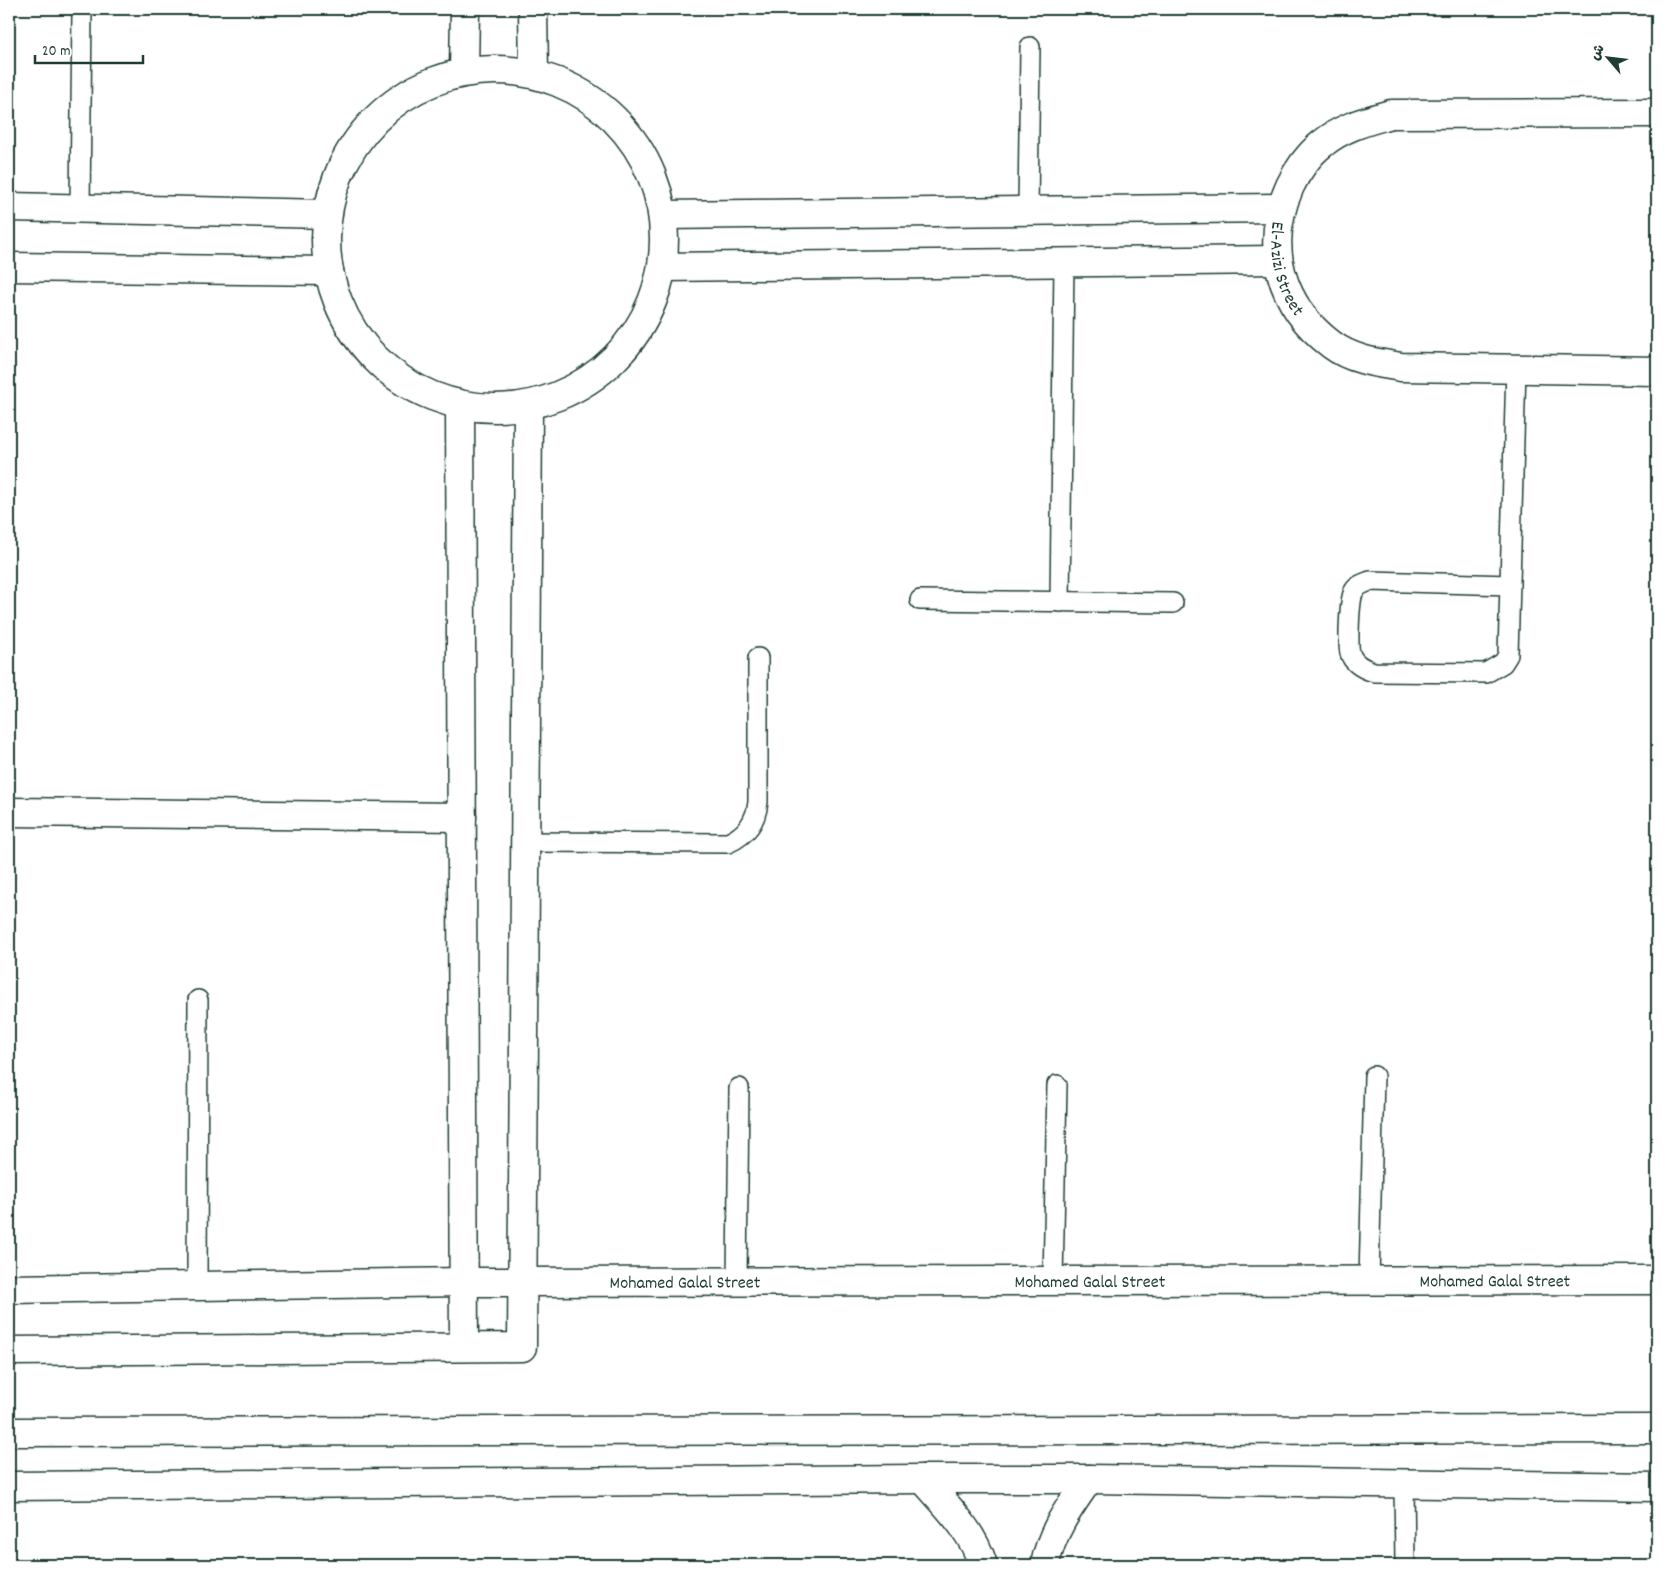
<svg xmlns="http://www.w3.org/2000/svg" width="1666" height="1574" viewBox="0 0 1666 1574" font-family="Dekko,'Playpen Sans Arabic',sans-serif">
  <rect width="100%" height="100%" fill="#fff"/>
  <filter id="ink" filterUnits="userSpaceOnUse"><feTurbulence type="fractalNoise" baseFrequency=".02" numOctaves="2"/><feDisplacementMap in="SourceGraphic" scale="10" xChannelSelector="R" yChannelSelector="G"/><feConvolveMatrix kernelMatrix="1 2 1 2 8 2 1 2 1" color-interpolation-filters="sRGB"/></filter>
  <g filter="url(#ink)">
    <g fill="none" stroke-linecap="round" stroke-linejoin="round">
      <g stroke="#1f3d34" stroke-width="22">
        <g id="lane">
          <path d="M80,209L82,9"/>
          <path d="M1028,211L1030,47"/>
          <path d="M1510,585L1370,581C1365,583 1357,585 1354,591C1349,598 1348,645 1350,653C1353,664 1364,669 1374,672L1486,673L1503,663L1508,655L1516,368"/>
          <path d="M920,600L1173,603"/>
          <path d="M1060,602L1064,262"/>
          <path d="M525,842L728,843C746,835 756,822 758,802V658"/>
          <path d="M1053,1280L1057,1085"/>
          <path d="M1369,1280L1374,1076"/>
          <path d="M737,1282L739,1088"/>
          <path d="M197,1286L198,1000"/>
          <path d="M1404,1484L1405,1565"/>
        </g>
      </g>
      <g stroke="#1f3d34" stroke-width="31">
        <g id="street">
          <path d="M533,9L534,73"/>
          <circle cx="495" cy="239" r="169"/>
          <path d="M464,72L465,9"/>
          <path id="s1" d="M1657,113L1391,114C1366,121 1342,127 1322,144C1309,154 1297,171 1290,186C1263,246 1280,306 1332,345C1352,360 1378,363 1401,367L1657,371"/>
          <path d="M9,207L327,214"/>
          <path d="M664,215L1281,208"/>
          <path d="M9,267L329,271"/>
          <path d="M663,267L1278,260"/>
          <path d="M460,406L464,1347"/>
          <path d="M9,812L462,817"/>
          <path id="s2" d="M9,1289L465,1282L1657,1280"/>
          <path d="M9,1351L522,1347L528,406"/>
          <path d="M9,1432L1657,1429"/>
          <path d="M923,1479C946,1505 973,1531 983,1565"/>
          <path d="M9,1486L923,1479H1089L1657,1487"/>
          <path d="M1045,1565C1051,1532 1070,1506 1089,1479"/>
        </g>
      </g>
      <use href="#lane" stroke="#fff" stroke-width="19"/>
      <use href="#street" stroke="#fff" stroke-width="28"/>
    </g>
  </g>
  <g text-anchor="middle" stroke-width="4" stroke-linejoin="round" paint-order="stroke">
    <g font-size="18" fill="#1f3d34" stroke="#fff">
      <text dy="6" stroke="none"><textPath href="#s1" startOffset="481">El-Azizi Street</textPath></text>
      <text dy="6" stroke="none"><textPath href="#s2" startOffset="1081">Mohamed Galal Street</textPath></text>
      <text dy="6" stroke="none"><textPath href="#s2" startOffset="1486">Mohamed Galal Street</textPath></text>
      <text dy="6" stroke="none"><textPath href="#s2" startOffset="676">Mohamed Galal Street</textPath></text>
    </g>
  </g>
  <rect width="1666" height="1574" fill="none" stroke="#fff" stroke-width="30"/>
  <rect x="15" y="15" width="1636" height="1544" fill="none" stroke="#1f3d34" stroke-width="2" filter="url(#ink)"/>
  <g transform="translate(1608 58) rotate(298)" stroke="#ffffff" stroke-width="4" paint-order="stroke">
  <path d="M0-4L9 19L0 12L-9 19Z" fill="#1f3d34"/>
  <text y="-8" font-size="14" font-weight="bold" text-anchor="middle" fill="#1f3d34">ش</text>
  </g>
  <path d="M35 55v8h108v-8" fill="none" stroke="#1f3d34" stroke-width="2.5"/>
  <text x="42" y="55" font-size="15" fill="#1f3d34" stroke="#ffffff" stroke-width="4" paint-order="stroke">20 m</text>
</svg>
